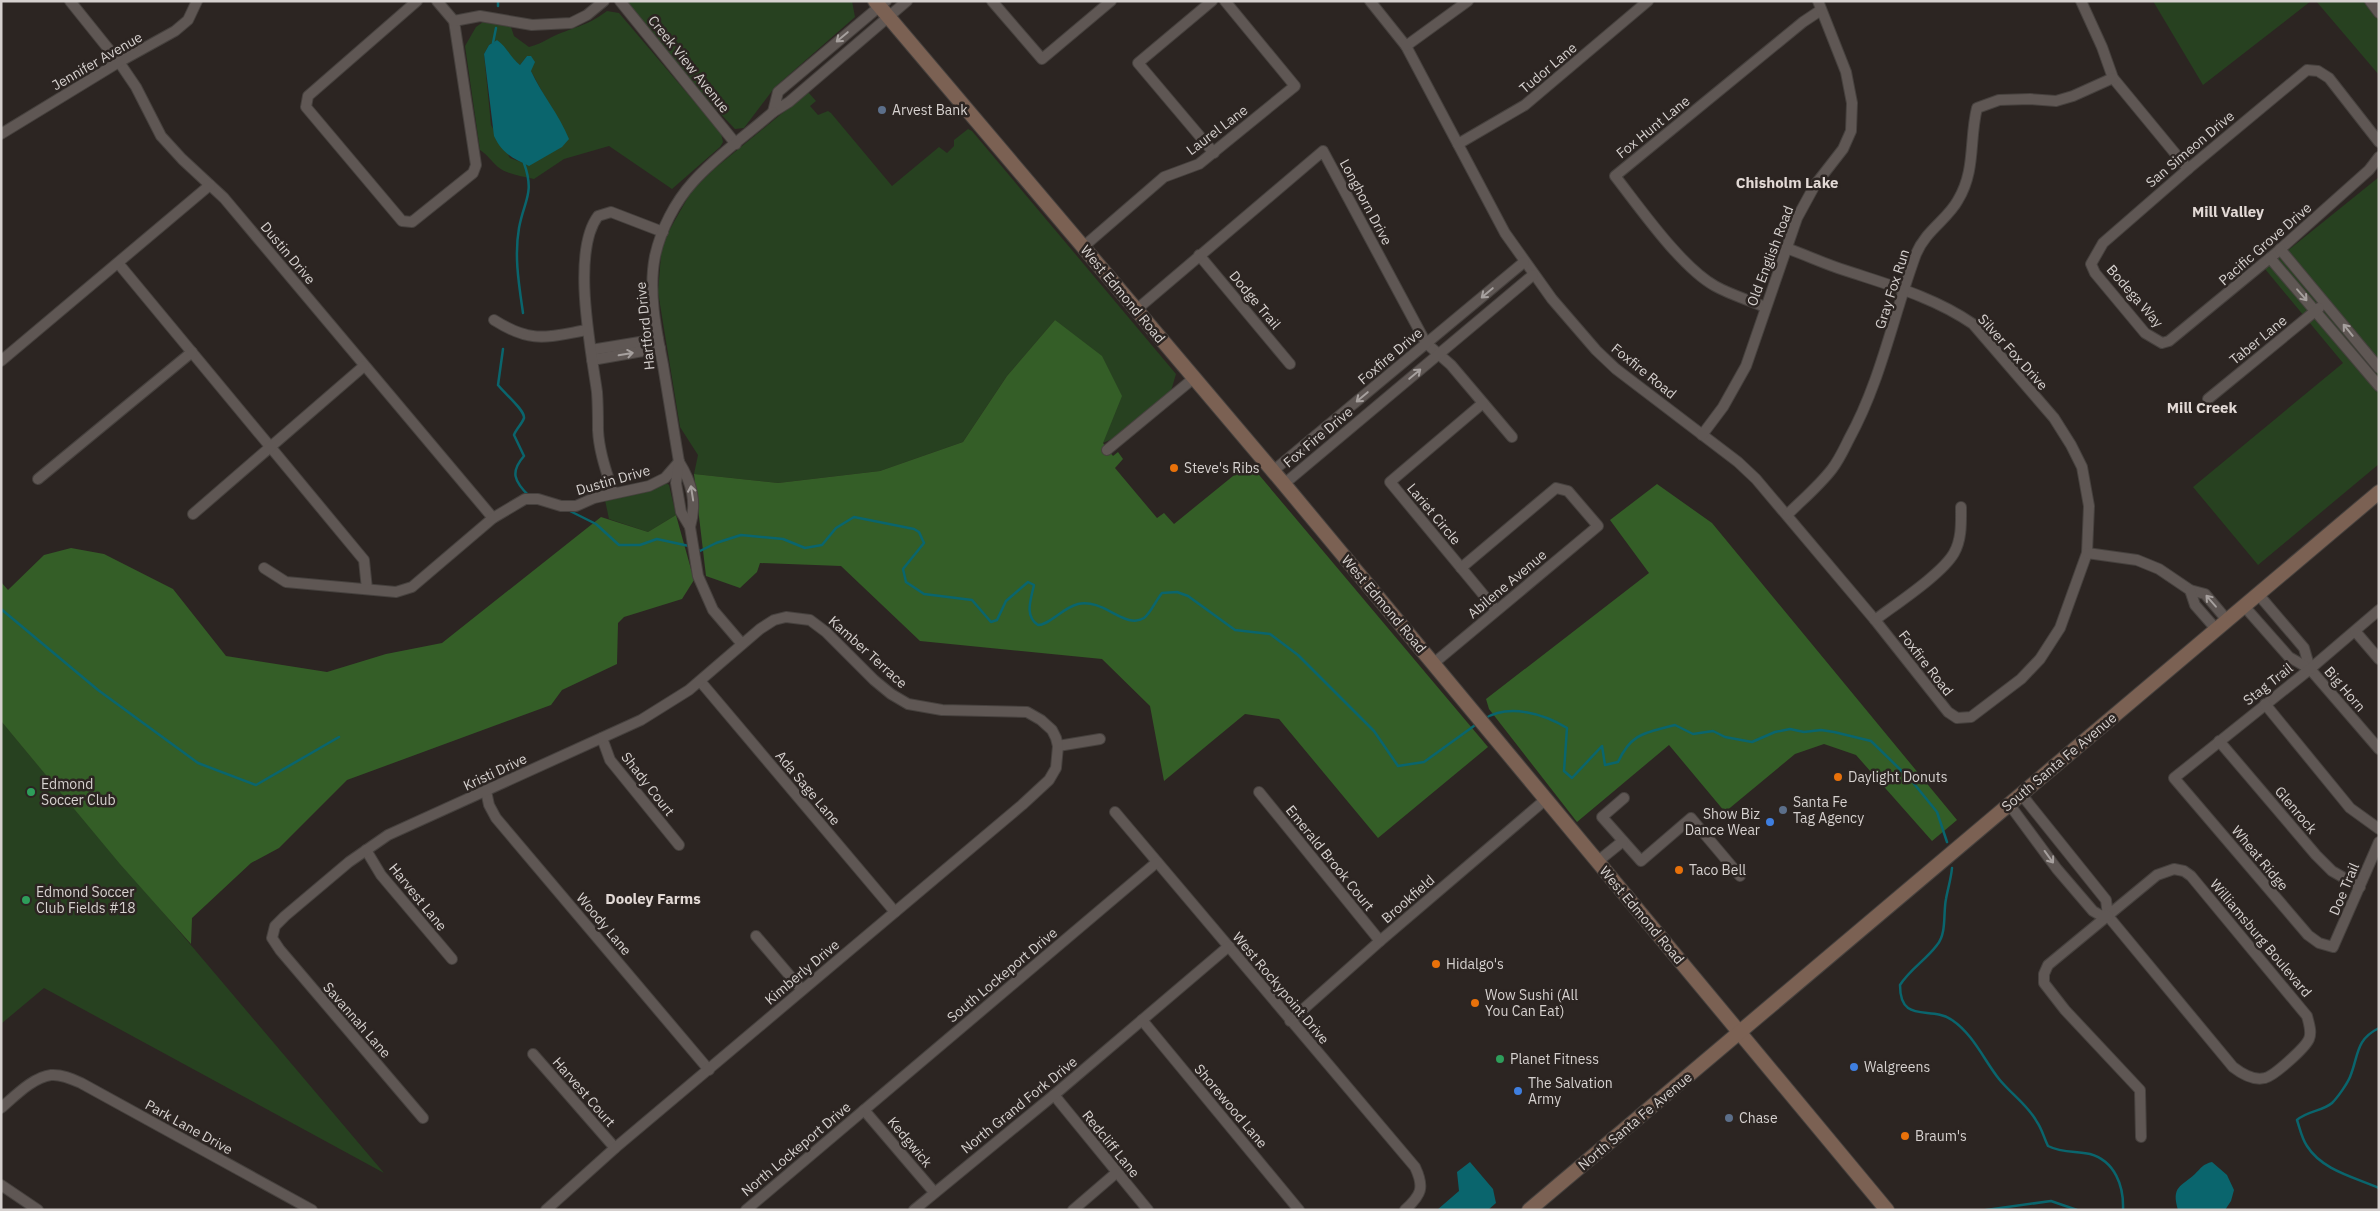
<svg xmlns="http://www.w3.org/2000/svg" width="2380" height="1211" viewBox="0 0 2380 1211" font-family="'IBM Plex Sans',sans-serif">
  <rect width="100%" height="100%" fill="#2c2522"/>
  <g fill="#274120" fill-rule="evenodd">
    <path d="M626,1H852L855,17L775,87L744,128L735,129L711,104Z"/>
    <path d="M2153,1H2311L2203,85Z"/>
    <path d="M2316,1H2379V75Z"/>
    <path d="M607,11L619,13L721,133L723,142L720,147L672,189L609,146L564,159L534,179C522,176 508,175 498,167C491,161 488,155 480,150L465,46L476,27L483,22L501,23L511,27L514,36L529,47C537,45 543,42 550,38C572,27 586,27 607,11ZM497,40L511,58L520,65L527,56L531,71L546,99L545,156L529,165L510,158L491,125L484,54L489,45Z"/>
    <path d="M808,92L816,101L810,106L818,115L828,111L831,113L892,186L939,147L947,153L954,146V140L968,129L972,131L1176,374L1171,391L1112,439L1103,443L1055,320L1007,376L963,442L880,471L778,483L694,474L698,455L680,427L658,292L662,243L691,192L714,169Z"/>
    <path d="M2379,177V464L2258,565L2193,487L2343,363L2265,269Z"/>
    <path d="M666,483L669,485L676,515L648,532L609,519L605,500L655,489Z"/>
    <path d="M1,721L384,1173L44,988L1,1024Z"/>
  </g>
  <g fill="#345e27">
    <path d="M1055,320L1102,356L1122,396L1103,443L1113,456L1118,452L1123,459L1115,468L1157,518L1164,513L1174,524L1249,463L1488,747L1378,838L1279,719L1245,714L1164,781L1150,706L1102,659L920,641L841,566L760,563L757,572L740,588L706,576L694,474L778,483L880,471L963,442L1007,376Z"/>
    <path d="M1657,484L1712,523L1957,820L1932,841L1856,755L1824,744L1795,754L1725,812L1669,745L1577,822L1489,709L1486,699L1649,573L1610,520Z"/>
    <path d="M676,515L694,580L682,599L624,617L618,623L617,664L562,690L551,705L347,780L279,848L251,863L192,918L191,944L120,864L1,721V582L8,590L44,555L71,548L104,554L173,589L226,656L327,672L386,654L442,643L601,517L648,532Z"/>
  </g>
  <g fill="#0a656d">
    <path d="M497,40C506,46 511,58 520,65L527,56H531L535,62L531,71C542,95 559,114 569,139L562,147L529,166C512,158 502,153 494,136L484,54L489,45Z"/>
    <path d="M1470,1162L1493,1189L1496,1203L1488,1210H1437L1459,1191L1457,1172Z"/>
    <path d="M2212,1162L2227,1175L2234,1190L2231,1201L2225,1210H2178C2171,1186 2181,1187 2195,1174C2201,1168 2203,1164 2212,1162Z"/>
  </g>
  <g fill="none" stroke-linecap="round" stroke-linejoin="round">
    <g stroke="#0a656d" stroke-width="2.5">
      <path d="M498,6V1"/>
      <path d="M493,43L496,28"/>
      <path d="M523,313C519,285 514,256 519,228C524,200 535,194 524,163"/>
      <path d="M503,349L498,385C504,393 525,410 524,418C522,424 516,429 514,435L524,456C510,472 514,481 529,496"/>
      <path d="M568,510L596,524L619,545H640L657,539L689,546"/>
      <path d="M697,549L700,551L716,543L741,535L783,539L805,548L822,545L836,528L854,517L914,529L919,532L924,543L903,569L906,582L924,594L972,600L991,622L997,620L1006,601L1028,582L1034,585C1031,599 1024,616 1038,625C1050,625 1062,608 1078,604C1104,598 1125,630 1144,618C1151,613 1156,600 1162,593L1177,592L1188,596L1235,630L1270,634L1298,655L1374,731L1398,766L1424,762L1478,723"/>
      <path d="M1,609L98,690L198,763L256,785L339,737"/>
      <path d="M1484,719C1509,703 1544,714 1567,728L1564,771L1572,778L1602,746L1605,765L1618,762C1632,732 1646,733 1675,725L1693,734L1713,731L1725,737L1752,742L1775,732L1790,729L1804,732L1821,730L1834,732L1871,741L1911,780L1937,812L1947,842"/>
      <path d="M1952,868C1951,879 1948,888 1946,899C1943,913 1947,933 1937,945C1926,960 1910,969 1900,985C1900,1025 1931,1005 1952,1020C1973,1034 1984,1060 1999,1079C2011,1094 2028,1105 2037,1122C2042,1129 2044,1138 2048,1146C2062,1153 2075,1151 2090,1154C2115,1161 2124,1186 2123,1210"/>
      <path d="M2379,1028C2355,1040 2359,1055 2350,1077C2347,1084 2338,1097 2332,1103C2323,1111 2307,1111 2297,1120C2300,1129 2302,1139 2307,1146C2322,1170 2354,1177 2379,1188"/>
      <path d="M1986,1210L2051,1201L2077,1210"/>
    </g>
    <g stroke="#46413e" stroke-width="12">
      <g id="street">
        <path d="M70,1L119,62L136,87L161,136L182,159L224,198L493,518"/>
        <path d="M417,1L308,96L306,107L402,221L412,222L473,173L476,165L454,21L437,1"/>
        <path d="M620,1L736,144"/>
        <path d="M886,1L778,92L773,112L789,102L907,1"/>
        <path d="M992,1L1042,59L1111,1"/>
        <path d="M1212,1L1138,63L1214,153"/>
        <path d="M1370,1L1406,46L1505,233L1552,299L1596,350L1616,369L1738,462L1756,479L1875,620L1948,712L1957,718L1971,717L2021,679L2040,659L2060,628L2087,553L2089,506L2082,467L2071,445L2054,418L1973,324C1934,297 1889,285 1844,270C1825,264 1806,255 1786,248"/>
        <path d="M2081,1L2102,47L2113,78L2188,169"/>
        <path d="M2370,1L2379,13"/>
        <path d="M454,21L480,16L532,25L571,23L587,15L604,1"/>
        <path d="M1406,46L1468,1"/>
        <path d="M1,134L119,62L175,31L188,20L197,1"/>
        <path d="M2379,142L2329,78L2318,71L2307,70L2188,169L2103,243L2091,264L2095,273L2145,333L2162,343L2169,341L2276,253L2369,170L2379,157"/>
        <path d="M1458,144L1525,105L1648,1"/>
        <path d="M1083,247L1164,177L1199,164L1295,86L1225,1"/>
        <path d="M2280,249L2379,368"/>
        <path d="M1199,255L1290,364"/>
        <path d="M2270,258L2379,386"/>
        <path d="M118,263L364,560L367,589"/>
        <path d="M1765,307C1749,300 1731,295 1715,286C1681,267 1640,208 1615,176L1803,22L1821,10"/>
        <path d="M1136,310L1323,151L1426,343L1451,365L1512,437"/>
        <path d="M494,320C532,344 546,337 587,330"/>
        <path d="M591,350L658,339"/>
        <path d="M592,360L660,348"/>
        <path d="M1,361L210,185"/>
        <path d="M2208,399L2319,308"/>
        <path d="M1483,403L1390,482L1496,610"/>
        <path d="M1702,435L1723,407L1746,366L1797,218L1815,185L1843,149L1851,131L1852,103L1846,72L1818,1"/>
        <path d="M1107,450L1194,378"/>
        <path d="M679,462C692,483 697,502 690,527"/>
        <path d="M1273,471L1524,262"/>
        <path d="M38,479L192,352"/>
        <path d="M1284,484L1533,275"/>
        <path d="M613,493C607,473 599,452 598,430C598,417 598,405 597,392C591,349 571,252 598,216L611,212L663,232"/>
        <path d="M193,514L364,366"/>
        <path d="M1787,515C1802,500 1819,486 1832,469C1839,460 1844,449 1849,439C1881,381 1893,316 1916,254C1926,230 1948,219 1958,200C1976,170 1969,140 1977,108L1999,100L2030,99L2056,101L2073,96L2113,78"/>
        <path d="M2087,553L2137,560L2159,569L2190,590L2205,594L2227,620"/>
        <path d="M264,568L286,582L396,592L412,587L493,518L525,499H538L561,506H576L594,498L649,486L665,478L679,462"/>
        <path d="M2190,590L2195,605L2216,629"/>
        <path d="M2258,594L2304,648L2310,669"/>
        <path d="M2244,606L2289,657L2310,669L2379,749"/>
        <path d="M2379,610L2310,669L2174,778L2308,935L2319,943L2333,947L2379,842"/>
        <path d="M1875,620C1896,604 1942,574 1954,553C1962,539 1961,522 1961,507"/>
        <path d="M2355,631L2379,659"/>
        <path d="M742,644L713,610L698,576L690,527L681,512L676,483L679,462C674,430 668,397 663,365C656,330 648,291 655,256C661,229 675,202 693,182C716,156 747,135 773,112"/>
        <path d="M1434,663L1598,526L1568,491L1556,488L1461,568"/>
        <path d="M700,681L895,912"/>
        <path d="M2265,704L2350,808L2379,829"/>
        <path d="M602,738L610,760L679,845"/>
        <path d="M2219,741L2316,855L2332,871L2360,887"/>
        <path d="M1058,746L1100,739"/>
        <path d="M486,791L489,805L496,818L709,1070"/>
        <path d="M1259,792L1380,941"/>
        <path d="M2021,794L2106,900L2108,916L2233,1067C2242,1074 2253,1081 2265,1078C2274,1076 2305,1048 2309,1039C2312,1032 2309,1024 2307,1016L2191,876L2184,871L2174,869L2157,875L2048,965L2044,974V983L2065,1010L2140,1090L2141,1137"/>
        <path d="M1624,798L1602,817L1641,861L1691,818L1740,876"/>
        <path d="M2009,804L2057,869L2093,911L2100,915L2108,916"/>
        <path d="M1115,812L1415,1167C1425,1188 1421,1195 1405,1210"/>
        <path d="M366,850L381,875L452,959"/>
        <path d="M1597,862L1623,841"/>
        <path d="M756,936L802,990"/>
        <path d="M1142,1020L1299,1210"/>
        <path d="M1290,1021L1380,941L1545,800"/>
        <path d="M533,1054L615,1148"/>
        <path d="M1054,1095L1148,1210"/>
        <path d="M1,1108C14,1097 33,1077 51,1075C61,1074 72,1079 81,1083L312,1210"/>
        <path d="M864,1110L934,1192"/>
        <path d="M423,1118L280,950L272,938L275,926L285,916L349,862L388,835L641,720L689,690L760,629L774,620L786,617L810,620L826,632L874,680L891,694L908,704L942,710L1027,712L1041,720L1052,730L1056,738L1058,746L1056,768L1049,780L1022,805L615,1148L546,1210"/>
        <path d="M1,1185L38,1210"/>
        <path d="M746,1210L1157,862"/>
        <path d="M914,1210L1054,1095L1229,946"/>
        <path d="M1073,1210L1116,1173"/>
      </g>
    </g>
    <g stroke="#46413e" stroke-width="16">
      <g id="secondary">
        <path d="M875,1L1284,484L1887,1210"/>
        <path d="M1529,1210L2379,492"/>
      </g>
    </g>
    <use href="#street" stroke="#5f5754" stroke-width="10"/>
    <use href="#secondary" stroke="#7b6153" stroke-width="14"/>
  </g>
  <defs><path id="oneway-shaft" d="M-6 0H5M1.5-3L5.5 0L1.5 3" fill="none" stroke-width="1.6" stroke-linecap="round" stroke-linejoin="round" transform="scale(1.25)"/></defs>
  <g stroke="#a6a09e">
    <use href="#oneway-shaft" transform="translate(842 37) rotate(140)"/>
    <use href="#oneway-shaft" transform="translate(1487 293) rotate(140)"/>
    <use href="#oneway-shaft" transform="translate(2302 295) rotate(49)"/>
    <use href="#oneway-shaft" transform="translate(2348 330) rotate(-129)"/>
    <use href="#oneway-shaft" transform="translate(626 354) rotate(-10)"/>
    <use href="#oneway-shaft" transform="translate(1415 374) rotate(-40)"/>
    <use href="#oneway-shaft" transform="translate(1362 397) rotate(140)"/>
    <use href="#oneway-shaft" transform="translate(692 493) rotate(-99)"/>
    <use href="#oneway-shaft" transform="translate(2211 601) rotate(-131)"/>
    <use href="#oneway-shaft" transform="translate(2049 857) rotate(54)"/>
  </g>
  <g fill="#5c6f8a" stroke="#2c2522" stroke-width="2">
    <circle cx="882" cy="110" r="5"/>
    <circle cx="1783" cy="810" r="5"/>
    <circle cx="1729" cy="1118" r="5"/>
  </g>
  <g fill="#e8710a" stroke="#2c2522" stroke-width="2">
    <circle cx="1174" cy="468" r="5"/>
    <circle cx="1838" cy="777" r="5"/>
    <circle cx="1679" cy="870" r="5"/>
    <circle cx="1436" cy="964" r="5"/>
    <circle cx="1475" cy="1003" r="5"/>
    <circle cx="1905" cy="1136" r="5"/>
  </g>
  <g fill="#2e9e5b" stroke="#2c2522" stroke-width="2">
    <circle cx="31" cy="792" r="5"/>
    <circle cx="26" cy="900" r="5"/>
    <circle cx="1500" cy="1059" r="5"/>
  </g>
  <g fill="#3f7fe0" stroke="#2c2522" stroke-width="2">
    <circle cx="1770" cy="822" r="5"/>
    <circle cx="1854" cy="1067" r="5"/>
    <circle cx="1518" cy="1091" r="5"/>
  </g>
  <g text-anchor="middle" stroke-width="5" stroke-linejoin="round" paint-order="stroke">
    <g font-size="14" fill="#d6d1cf" stroke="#2c2522">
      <text transform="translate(97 61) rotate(-30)" y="5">Jennifer Avenue</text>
      <text transform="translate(689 64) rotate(51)" y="5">Creek View Avenue</text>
      <text transform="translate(1548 68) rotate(-40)" y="5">Tudor Lane</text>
      <text transform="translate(1653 127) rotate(-39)" y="5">Fox Hunt Lane</text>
      <text transform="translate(1217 130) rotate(-37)" y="5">Laurel Lane</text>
      <text transform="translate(2190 149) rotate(-40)" y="5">San Simeon Drive</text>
      <text transform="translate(1366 202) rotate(62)" y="5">Longhorn Drive</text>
      <text transform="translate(2265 244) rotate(-41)" y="5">Pacific Grove Drive</text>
      <text transform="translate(288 253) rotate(50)" y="5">Dustin Drive</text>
      <text transform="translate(1770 256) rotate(-69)" y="5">Old English Road</text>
      <text transform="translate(1892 289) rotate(-72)" y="5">Gray Fox Run</text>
      <text transform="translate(1123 294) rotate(50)" y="5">West Edmond Road</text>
      <text transform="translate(2135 296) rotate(49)" y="5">Bodega Way</text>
      <text transform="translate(1255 300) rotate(50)" y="5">Dodge Trail</text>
      <text transform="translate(645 326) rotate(-96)" y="5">Hartford Drive</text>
      <text transform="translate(2258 340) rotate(-39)" y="5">Taber Lane</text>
      <text transform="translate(2013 352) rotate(48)" y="5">Silver Fox Drive</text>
      <text transform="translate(1390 356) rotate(-40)" y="5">Foxfire Drive</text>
      <text transform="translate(1644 371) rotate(39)" y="5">Foxfire Road</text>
      <text transform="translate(1318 437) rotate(-40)" y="5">Fox Fire Drive</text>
      <text transform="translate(613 480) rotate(-16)" y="5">Dustin Drive</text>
      <text transform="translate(1434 514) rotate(50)" y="5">Lariet Circle</text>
      <text transform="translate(1507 584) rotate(-40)" y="5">Abilene Avenue</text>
      <text transform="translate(1384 604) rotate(50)" y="5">West Edmond Road</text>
      <text transform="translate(868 652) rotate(42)" y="5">Kamber Terrace</text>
      <text transform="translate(1926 663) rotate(52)" y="5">Foxfire Road</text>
      <text transform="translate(2268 684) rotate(-38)" y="5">Stag Trail</text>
      <text transform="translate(2345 689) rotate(49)" y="5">Big Horn</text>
      <text transform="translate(2059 762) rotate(-40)" y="5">South Santa Fe Avenue</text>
      <text transform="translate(495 772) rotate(-25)" y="5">Kristi Drive</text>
      <text transform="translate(648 784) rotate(52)" y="5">Shady Court</text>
      <text transform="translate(808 788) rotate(50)" y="5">Ada Sage Lane</text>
      <text transform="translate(2296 810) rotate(50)" y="5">Glenrock</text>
      <text transform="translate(1330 858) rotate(51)" y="5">Emerald Brook Court</text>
      <text transform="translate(2260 858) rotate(50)" y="5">Wheat Ridge</text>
      <text transform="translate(2344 889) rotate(-67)" y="5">Doe Trail</text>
      <text transform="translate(418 897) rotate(51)" y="5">Harvest Lane</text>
      <text transform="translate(1408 899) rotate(-41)" y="5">Brookfield</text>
      <text transform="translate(1642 915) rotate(50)" y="5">West Edmond Road</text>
      <text transform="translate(604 924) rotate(50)" y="5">Woody Lane</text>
      <text transform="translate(2261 938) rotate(50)" y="5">Williamsburg Boulevard</text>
      <text transform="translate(802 972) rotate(-40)" y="5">Kimberly Drive</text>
      <text transform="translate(1002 975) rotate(-40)" y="5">South Lockeport Drive</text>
      <text transform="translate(1281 988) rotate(50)" y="5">West Rockypoint Drive</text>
      <text transform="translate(357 1020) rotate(49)" y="5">Savannah Lane</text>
      <text transform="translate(584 1092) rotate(49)" y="5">Harvest Court</text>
      <text transform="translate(1019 1105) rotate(-39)" y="5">North Grand Fork Drive</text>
      <text transform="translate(1231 1106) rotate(50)" y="5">Shorewood Lane</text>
      <text transform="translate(1635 1121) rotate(-40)" y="5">North Santa Fe Avenue</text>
      <text transform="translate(189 1127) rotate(29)" y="5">Park Lane Drive</text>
      <text transform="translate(910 1142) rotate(50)" y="5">Kedgwick</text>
      <text transform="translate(1111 1144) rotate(51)" y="5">Redcliff Lane</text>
      <text transform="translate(796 1149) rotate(-40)" y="5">North Lockeport Drive</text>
    </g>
    <g font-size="14" fill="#d6d1cf" stroke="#2c2522" text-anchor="start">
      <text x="892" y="115">Arvest Bank</text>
      <text x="1184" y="473">Steve's Ribs</text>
      <text x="1848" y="782">Daylight Donuts</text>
      <text x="41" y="789">Edmond<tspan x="41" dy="16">Soccer Club</tspan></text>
      <text x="1793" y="807">Santa Fe<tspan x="1793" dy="16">Tag Agency</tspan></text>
      <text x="1760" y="819" text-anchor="end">Show Biz<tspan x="1760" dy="16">Dance Wear</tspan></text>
      <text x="1689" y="875">Taco Bell</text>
      <text x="36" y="897">Edmond Soccer<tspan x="36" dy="16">Club Fields #18</tspan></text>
      <text x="1446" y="969">Hidalgo's</text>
      <text x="1485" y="1000">Wow Sushi (All<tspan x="1485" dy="16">You Can Eat)</tspan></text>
      <text x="1510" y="1064">Planet Fitness</text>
      <text x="1864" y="1072">Walgreens</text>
      <text x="1528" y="1088">The Salvation<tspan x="1528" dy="16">Army</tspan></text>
      <text x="1739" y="1123">Chase</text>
      <text x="1915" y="1141">Braum's</text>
    </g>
    <g font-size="15" font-weight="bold" fill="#e2d9d5" stroke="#2c2522">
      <text x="1787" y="188">Chisholm Lake</text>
      <text x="2228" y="217">Mill Valley</text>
      <text x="2202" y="413">Mill Creek</text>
      <text x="653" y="904">Dooley Farms</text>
    </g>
  </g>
  <rect width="2380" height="1211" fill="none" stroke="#d6d1cf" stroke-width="5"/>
</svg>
